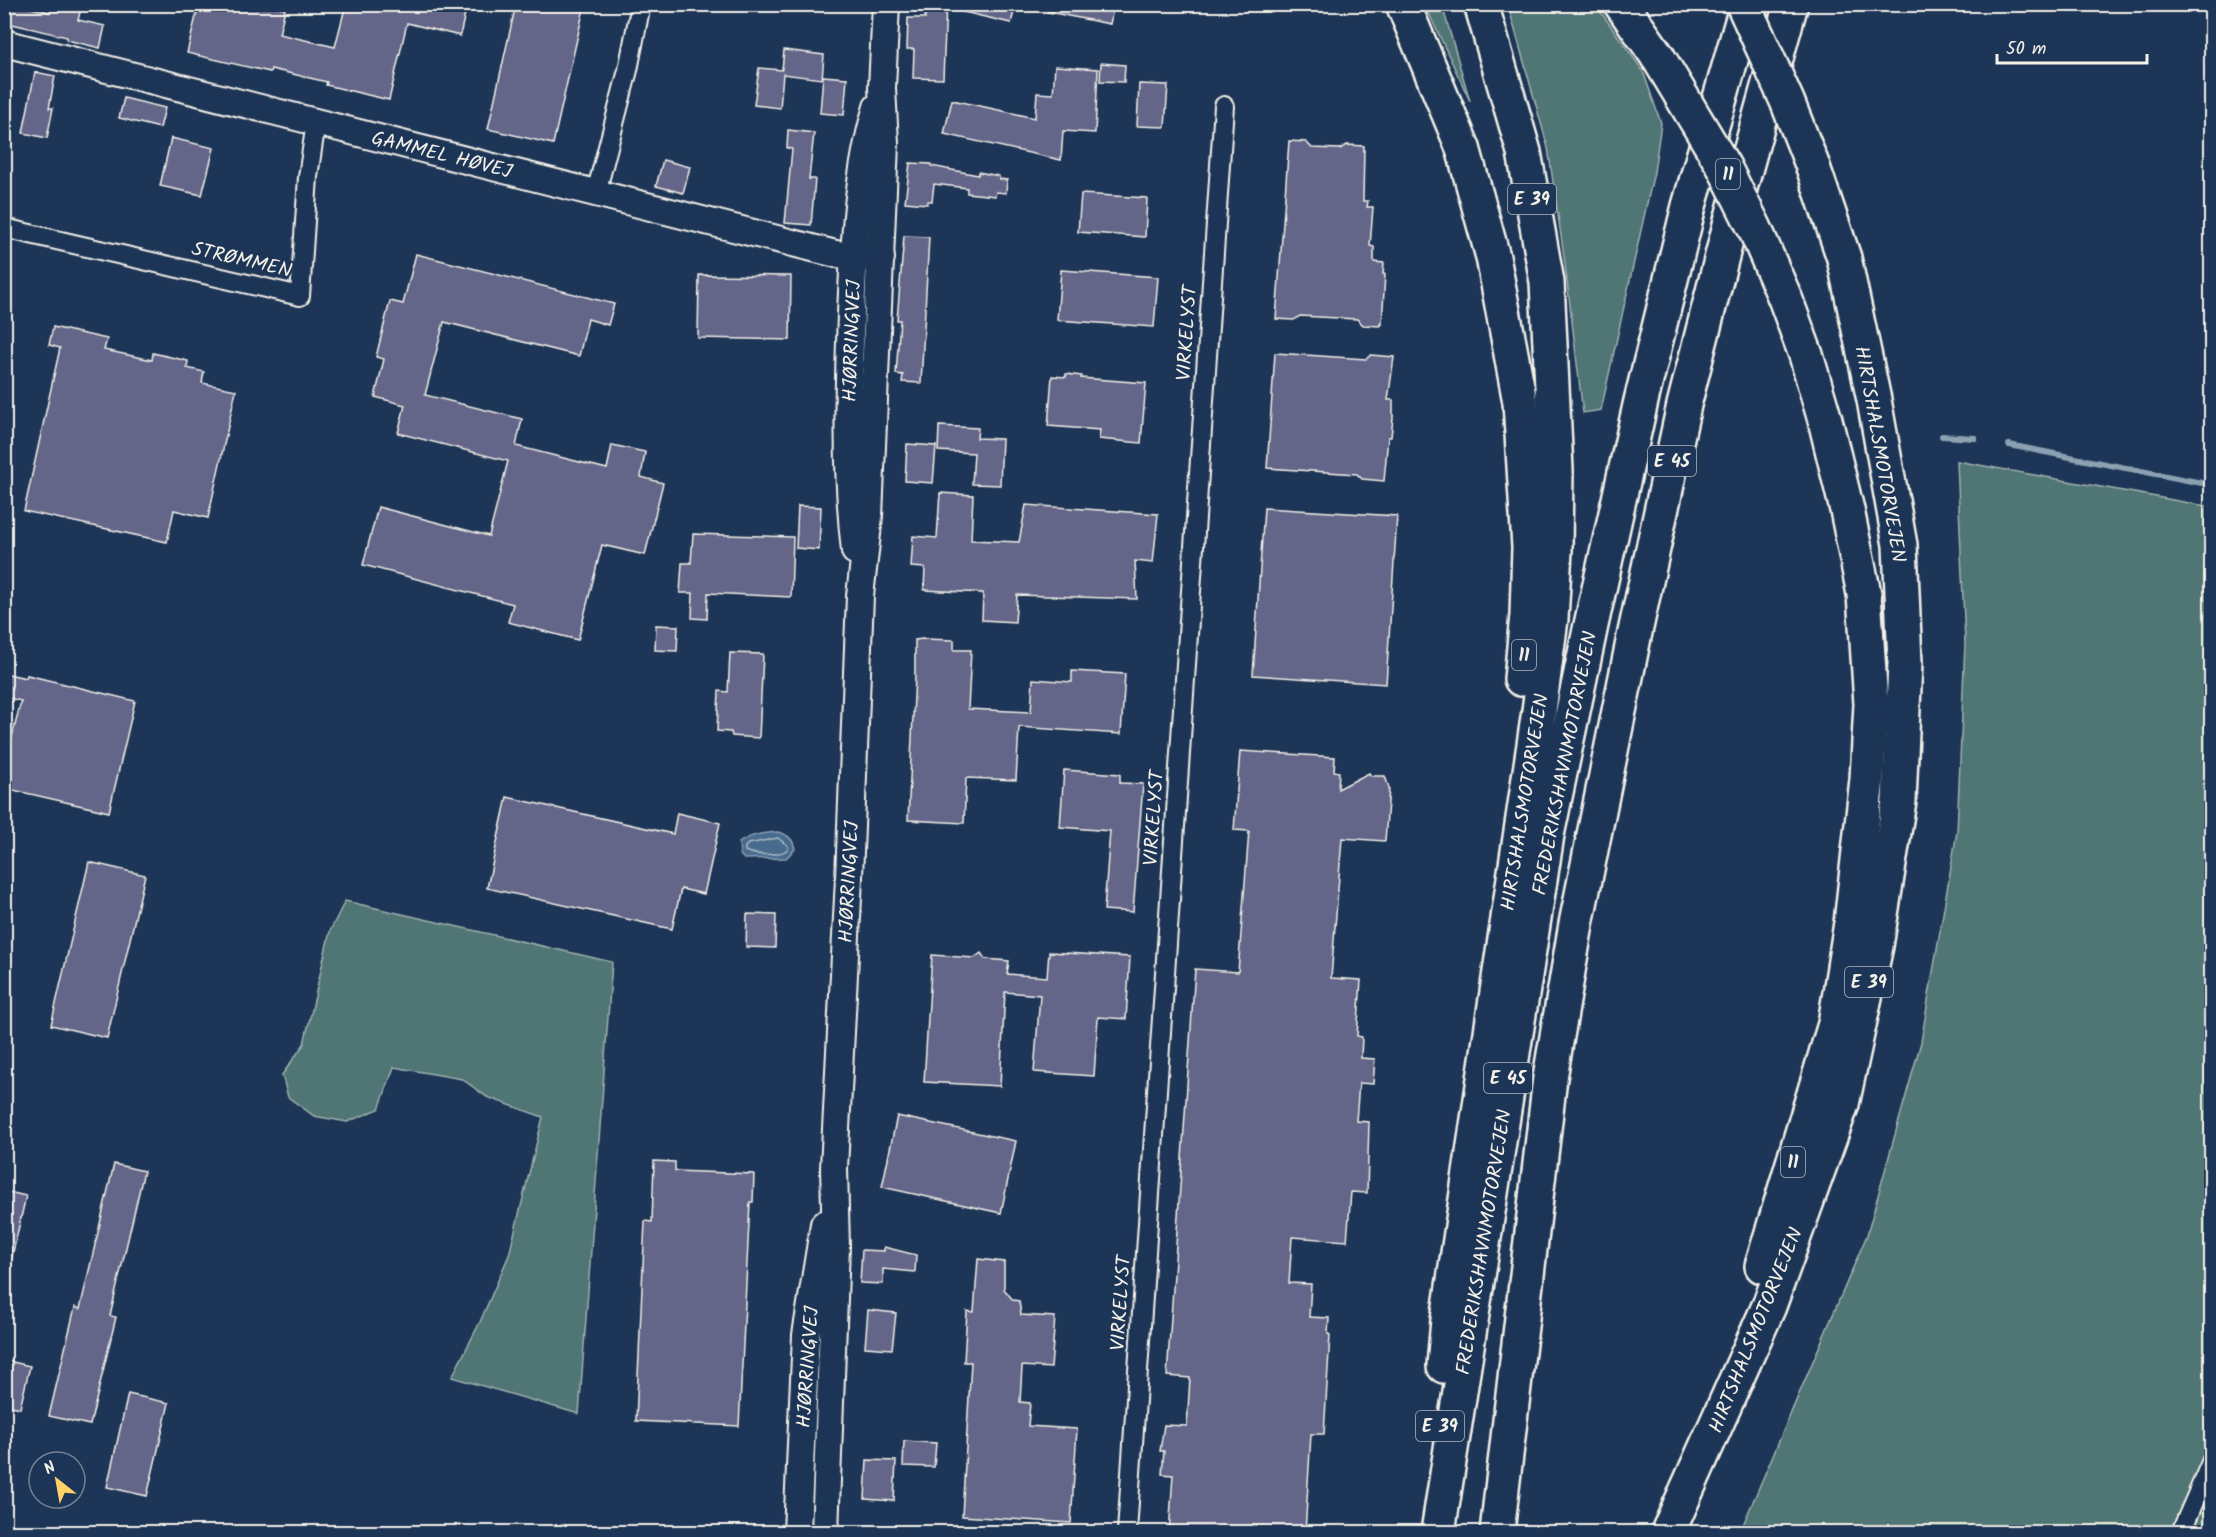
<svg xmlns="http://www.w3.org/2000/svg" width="2216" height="1537" viewBox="0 0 2216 1537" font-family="Kalam,sans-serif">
  <rect width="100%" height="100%" fill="#1d3557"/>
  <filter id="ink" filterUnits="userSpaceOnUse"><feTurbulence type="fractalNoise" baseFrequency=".0167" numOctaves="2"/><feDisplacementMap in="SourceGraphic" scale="12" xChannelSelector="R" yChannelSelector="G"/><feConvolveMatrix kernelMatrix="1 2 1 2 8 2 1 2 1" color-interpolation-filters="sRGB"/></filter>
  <g filter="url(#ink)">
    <g fill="#4f7475" stroke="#a2b2ae" stroke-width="1.5">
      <path d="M1425,5H1442L1470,101Z"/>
      <path d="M1508,5H1596L1643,71L1661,123L1654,172L1601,410L1583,413L1564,256L1548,148Z"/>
      <path d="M1957,461L2211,507V1532H1740L1867,1235L1921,1042L1957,832L1965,643Z"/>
      <path d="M345,901L612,962L579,1414L452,1377L480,1322L509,1255L543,1117L487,1097L462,1079L394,1067L379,1109L347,1122L314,1116L288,1097L282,1075L304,1044L330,931Z"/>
    </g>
    <path fill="#466b8d" stroke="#8ca1b1" stroke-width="1.5" d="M779,832C788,835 793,839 795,849L786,858L744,859L740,855L739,843C751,834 765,833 779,832Z"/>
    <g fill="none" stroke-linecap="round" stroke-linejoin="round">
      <path stroke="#aebbc4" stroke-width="1.5" d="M778,838L788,846V849C780,856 755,856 745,851V847L748,844Z"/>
      <g stroke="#8ca1b1" stroke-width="6">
        <path d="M1942,436L1975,438"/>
        <path d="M2009,445L2212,485"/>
      </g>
    </g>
    <g fill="#636589" stroke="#f4f1e8" stroke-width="1.5">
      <path d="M13,4L50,12L52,4H82L78,20L105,26L100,48L67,40V37L8,23Z"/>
      <path d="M199,4H268L285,9L279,34L335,47L346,4H467L460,36L407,23L389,100L326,85L327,82L271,69L270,72L187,53Z"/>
      <path d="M516,4H585L553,144L488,129Z"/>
      <path d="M926,4H946L943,79L913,78L914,49H907L908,18H925Z"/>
      <path d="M960,4H1016L1011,23L959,11Z"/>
      <path d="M1049,4H1114L1110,24L1048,12Z"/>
      <path d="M784,50L824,55L822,79L783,74L780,108L754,105L759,68L782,70Z"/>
      <path d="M1101,63L1125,65L1124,82L1100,81Z"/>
      <path d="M1055,66L1098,69L1095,133L1063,131L1061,160L944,134L952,100L1035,118L1037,93L1053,94Z"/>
      <path d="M35,72L55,76L49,108H53L47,138L23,133Z"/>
      <path d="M823,76L847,78L844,115L820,113Z"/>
      <path d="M1139,84L1168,85L1165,127L1137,126Z"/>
      <path d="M124,98L165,108L160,128L119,118Z"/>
      <path d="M788,130L814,133L809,179H815L811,225L785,223L792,149L787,148Z"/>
      <path d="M171,138L214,148L202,195L160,186Z"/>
      <path d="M1289,141L1306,142L1312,148L1340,149L1347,145L1364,146L1363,201H1368L1367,207H1373L1370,246L1374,247V262L1384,263L1383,274H1385L1382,324L1380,323V326L1363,325L1357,319L1300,316L1294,320L1276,319Z"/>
      <path d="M663,160L690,167L683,193L656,186Z"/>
      <path d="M910,163L931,164V166L978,175V172L999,176V179L1007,180L1006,193L996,192L995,196L967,193V188L934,184L932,201H928L927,204L905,202Z"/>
      <path d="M1081,194L1147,198L1145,237L1078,232Z"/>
      <path d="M904,236L929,237L921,383L902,382L903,375L896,374L900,320H897Z"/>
      <path d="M416,254L614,304L608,325L588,319L579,356L444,322L425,395L522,419L516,446L607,469L612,445L645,452L641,477L663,483L645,555L602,545L578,640L508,622L513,604L363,565L378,507L489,536L508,461L398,433L405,405L375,397L384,359L376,357L390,301L403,304Z"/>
      <path d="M1061,270L1158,277L1154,327L1057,320Z"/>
      <path d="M699,275L791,276L790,340L698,338Z"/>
      <path d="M53,327L107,339L104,350L152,360L153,353L188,361L187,368L204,372L202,383L236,390L208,518L174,510L167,542L24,511L60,348L49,345Z"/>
      <path d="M1275,353L1366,359L1371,355L1394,357L1388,400H1393V418L1391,437H1388L1384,481L1362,479L1357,474L1267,468Z"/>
      <path d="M1066,374L1082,376L1081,378L1146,383L1141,443L1099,439L1100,430L1048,426L1052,376L1066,377Z"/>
      <path d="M939,426L978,428L977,438L1002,439L1000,485L972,484L974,453L938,451Z"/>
      <path d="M907,444L936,446L933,483L905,481Z"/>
      <path d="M940,493L973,495L971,540L1019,542L1026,505L1158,514L1153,563L1135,561L1137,599L1017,595L1015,622L982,620L983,593L924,590L925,568L911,567L913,536L937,538Z"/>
      <path d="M798,506L821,507L819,550L796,548Z"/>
      <path d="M1264,508L1397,516L1386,684L1253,675Z"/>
      <path d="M693,534L793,537L791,597L708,593L707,619L692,618L693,593H680L682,563H691Z"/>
      <path d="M656,625L678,626L677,651L655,650Z"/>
      <path d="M923,639L954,640V650H971L968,709L1031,712L1033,679L1072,682V671L1125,674L1121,734L1019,727L1016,780L966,778L964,823L908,820L915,676V640Z"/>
      <path d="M730,653L763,654L759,738L732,736L731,732L717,731L719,691L728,692Z"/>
      <path d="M4,673L26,678L27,675L135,701L109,812L4,788V769L21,701L4,697Z"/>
      <path d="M1240,751L1335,757L1334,771L1339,772L1338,789L1369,773L1371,776H1385L1389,788L1385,841L1342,838L1331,978L1361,980L1357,1036L1362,1037L1361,1058L1375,1059L1373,1084L1359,1083L1356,1121L1369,1122L1367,1193L1351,1192L1347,1241L1292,1237L1289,1283L1311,1284L1309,1317L1329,1318L1328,1334L1330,1335L1324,1434H1311L1305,1533H1169L1173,1475L1162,1474L1164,1451H1160L1164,1425L1187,1426L1190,1378L1167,1376L1195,969L1238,972L1249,831L1234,830Z"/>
      <path d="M1064,770L1120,774V783L1143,784L1133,912L1104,910L1110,831L1060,827Z"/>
      <path d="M507,797L673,834L677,813L720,823L704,894L681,889L672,929L487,888Z"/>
      <path d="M89,862L145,875L107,1038L51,1025Z"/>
      <path d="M747,914L776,915L775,948L746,947Z"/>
      <path d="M1049,952L1130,957L1126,1019L1098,1017L1094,1076L1034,1072L1040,995L1005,992L1000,1086L924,1082L932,955L974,958L981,953L985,959L1009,961L1007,974L1047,977Z"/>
      <path d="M897,1116L1016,1141L1001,1213L882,1187Z"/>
      <path d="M654,1161L675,1162V1171L754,1174L753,1202H750L739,1426L636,1421L645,1221L652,1222Z"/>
      <path d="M114,1164L144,1171L110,1316L116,1317L90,1425L49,1416L75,1307L80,1309Z"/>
      <path d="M4,1191L26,1196L11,1261L4,1260Z"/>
      <path d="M884,1247L916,1255L915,1272L883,1269V1284L860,1283L862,1250L884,1251Z"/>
      <path d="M978,1259L1004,1262V1289L1013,1300L1019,1301L1021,1315L1055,1317L1051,1368L1022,1366L1020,1402L1030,1403L1028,1426L1077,1429L1071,1523L962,1516L971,1362H964L967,1311L974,1312Z"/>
      <path d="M868,1310L896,1313L892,1349L865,1347Z"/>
      <path d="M4,1360L30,1366L20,1408L4,1404Z"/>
      <path d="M128,1394L169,1403L147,1496L107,1487Z"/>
      <path d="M904,1441L936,1443L934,1467L903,1466Z"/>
      <path d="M867,1460L896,1461L894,1501L865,1499Z"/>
    </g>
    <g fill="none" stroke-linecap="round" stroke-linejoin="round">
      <g stroke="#f4f1e8" stroke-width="22">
        <g id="street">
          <path d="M596,193L628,70L641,4"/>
          <path d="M4,228L300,296L308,177L316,122"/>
          <path d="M1127,1532L1224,106"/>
          <path d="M2181,1532L2212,1460"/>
        </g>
      </g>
      <g stroke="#f4f1e8" stroke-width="30">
        <g id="secondary">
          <path d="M4,43L836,254L881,258"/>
          <path d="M855,551C846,472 848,393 851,314C854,245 857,173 877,107"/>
          <path d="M797,1532L806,1335L824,1224"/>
          <path d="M825,1532L836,1247L834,1168L849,878L860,596L869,516L884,167L885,143L882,88L886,4"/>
        </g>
      </g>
      <g stroke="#f4f1e8" stroke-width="38">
        <g id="highway">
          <path d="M1403,4L1463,148L1493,257L1520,402L1529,547L1527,615L1521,679"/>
          <path d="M1621,4L1658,57"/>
          <path d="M1762,1266L1835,1024L1851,923L1867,779L1871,704L1864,594L1847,510L1825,420L1806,355L1785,298"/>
          <path d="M1444,1366L1448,1320L1539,711L1551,619L1555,551L1556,470L1547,282L1524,152L1481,4"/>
          <path d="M1438,1532L1547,835L1591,625L1641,401L1689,206L1747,4"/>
          <path d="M1497,1532L1550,1078L1576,924L1634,637L1684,405L1731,221L1791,4"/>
          <path d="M1668,1532L1769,1306L1842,1104L1876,946L1899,801L1905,663L1900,545L1874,400L1844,258L1813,167"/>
        </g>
      </g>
      <use href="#street" stroke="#1d3557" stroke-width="18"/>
      <use href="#secondary" stroke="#1d3557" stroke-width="26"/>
      <use href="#highway" stroke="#1d3557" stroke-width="33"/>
      <g stroke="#f4f1e8" stroke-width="38" stroke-linecap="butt">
        <g id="highway-bridge">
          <path d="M1743,4L1787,101L1813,167"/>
          <path d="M1658,57L1724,167L1755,229L1785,298"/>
        </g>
      </g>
      <use href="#highway-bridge" stroke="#1d3557" stroke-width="33"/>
    </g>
  </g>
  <g text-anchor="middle" stroke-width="4.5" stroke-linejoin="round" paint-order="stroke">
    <g fill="#1d3557" stroke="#b4b9bc" stroke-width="1.5">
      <rect x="1716" y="159" width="24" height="30" rx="4.5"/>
      <rect x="1508" y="184" width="48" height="30" rx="4.5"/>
      <rect x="1648" y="446" width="48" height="30" rx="4.5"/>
      <rect x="1512" y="640" width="24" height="30" rx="4.5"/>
      <rect x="1845" y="967" width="48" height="30" rx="4.5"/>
      <rect x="1484" y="1063" width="48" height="30" rx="4.5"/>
      <rect x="1781" y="1147" width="24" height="30" rx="4.5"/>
      <rect x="1416" y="1411" width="48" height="30" rx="4.5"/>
    </g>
    <g font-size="18" font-weight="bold" fill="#f4f1e8">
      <text x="1728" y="180">11</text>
      <text x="1532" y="205">E 39</text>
      <text x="1672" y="467">E 45</text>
      <text x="1524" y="661">11</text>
      <text x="1869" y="988">E 39</text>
      <text x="1508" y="1084">E 45</text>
      <text x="1793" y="1168">11</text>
      <text x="1440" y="1432">E 39</text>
    </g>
    <g font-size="20" fill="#f4f1e8" stroke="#1d3557">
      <text transform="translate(442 154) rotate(14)" y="7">GAMMEL HØVEJ</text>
      <text transform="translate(242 259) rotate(13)" y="7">STRØMMEN</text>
      <text transform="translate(1186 333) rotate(-86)" y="7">VIRKELYST</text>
      <text transform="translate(851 341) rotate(-88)" y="7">HJØRRINGVEJ</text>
      <text transform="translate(1881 454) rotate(80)" y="7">HIRTSHALSMOTORVEJEN</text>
      <text transform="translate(1564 763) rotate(-79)" y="7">FREDERIKSHAVNMOTORVEJEN</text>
      <text transform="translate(1524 802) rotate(-81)" y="7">HIRTSHALSMOTORVEJEN</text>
      <text transform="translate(1153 818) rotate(-86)" y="7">VIRKELYST</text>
      <text transform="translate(848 882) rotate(-87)" y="7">HJØRRINGVEJ</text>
      <text transform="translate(1483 1242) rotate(-81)" y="7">FREDERIKSHAVNMOTORVEJEN</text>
      <text transform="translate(1120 1303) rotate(-86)" y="7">VIRKELYST</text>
      <text transform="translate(1755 1330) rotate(-68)" y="7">HIRTSHALSMOTORVEJEN</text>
      <text transform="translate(807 1367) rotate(-86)" y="7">HJØRRINGVEJ</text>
    </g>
  </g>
  <rect width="2216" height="1537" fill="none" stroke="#1d3557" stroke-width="24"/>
  <rect x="12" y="12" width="2192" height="1513" fill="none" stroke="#f4f1e8" stroke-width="2" filter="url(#ink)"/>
  <g transform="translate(57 1480) rotate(329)"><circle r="28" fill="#1d3557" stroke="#738091" stroke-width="1.5"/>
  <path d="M0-4.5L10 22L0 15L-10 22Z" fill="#ffd166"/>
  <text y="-9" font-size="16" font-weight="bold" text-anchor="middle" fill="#f4f1e8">N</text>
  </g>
  <path d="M1997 54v9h150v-9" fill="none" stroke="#f4f1e8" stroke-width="3"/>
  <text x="2006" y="54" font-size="18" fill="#f4f1e8" stroke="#1d3557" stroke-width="4.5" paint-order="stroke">50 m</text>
</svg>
